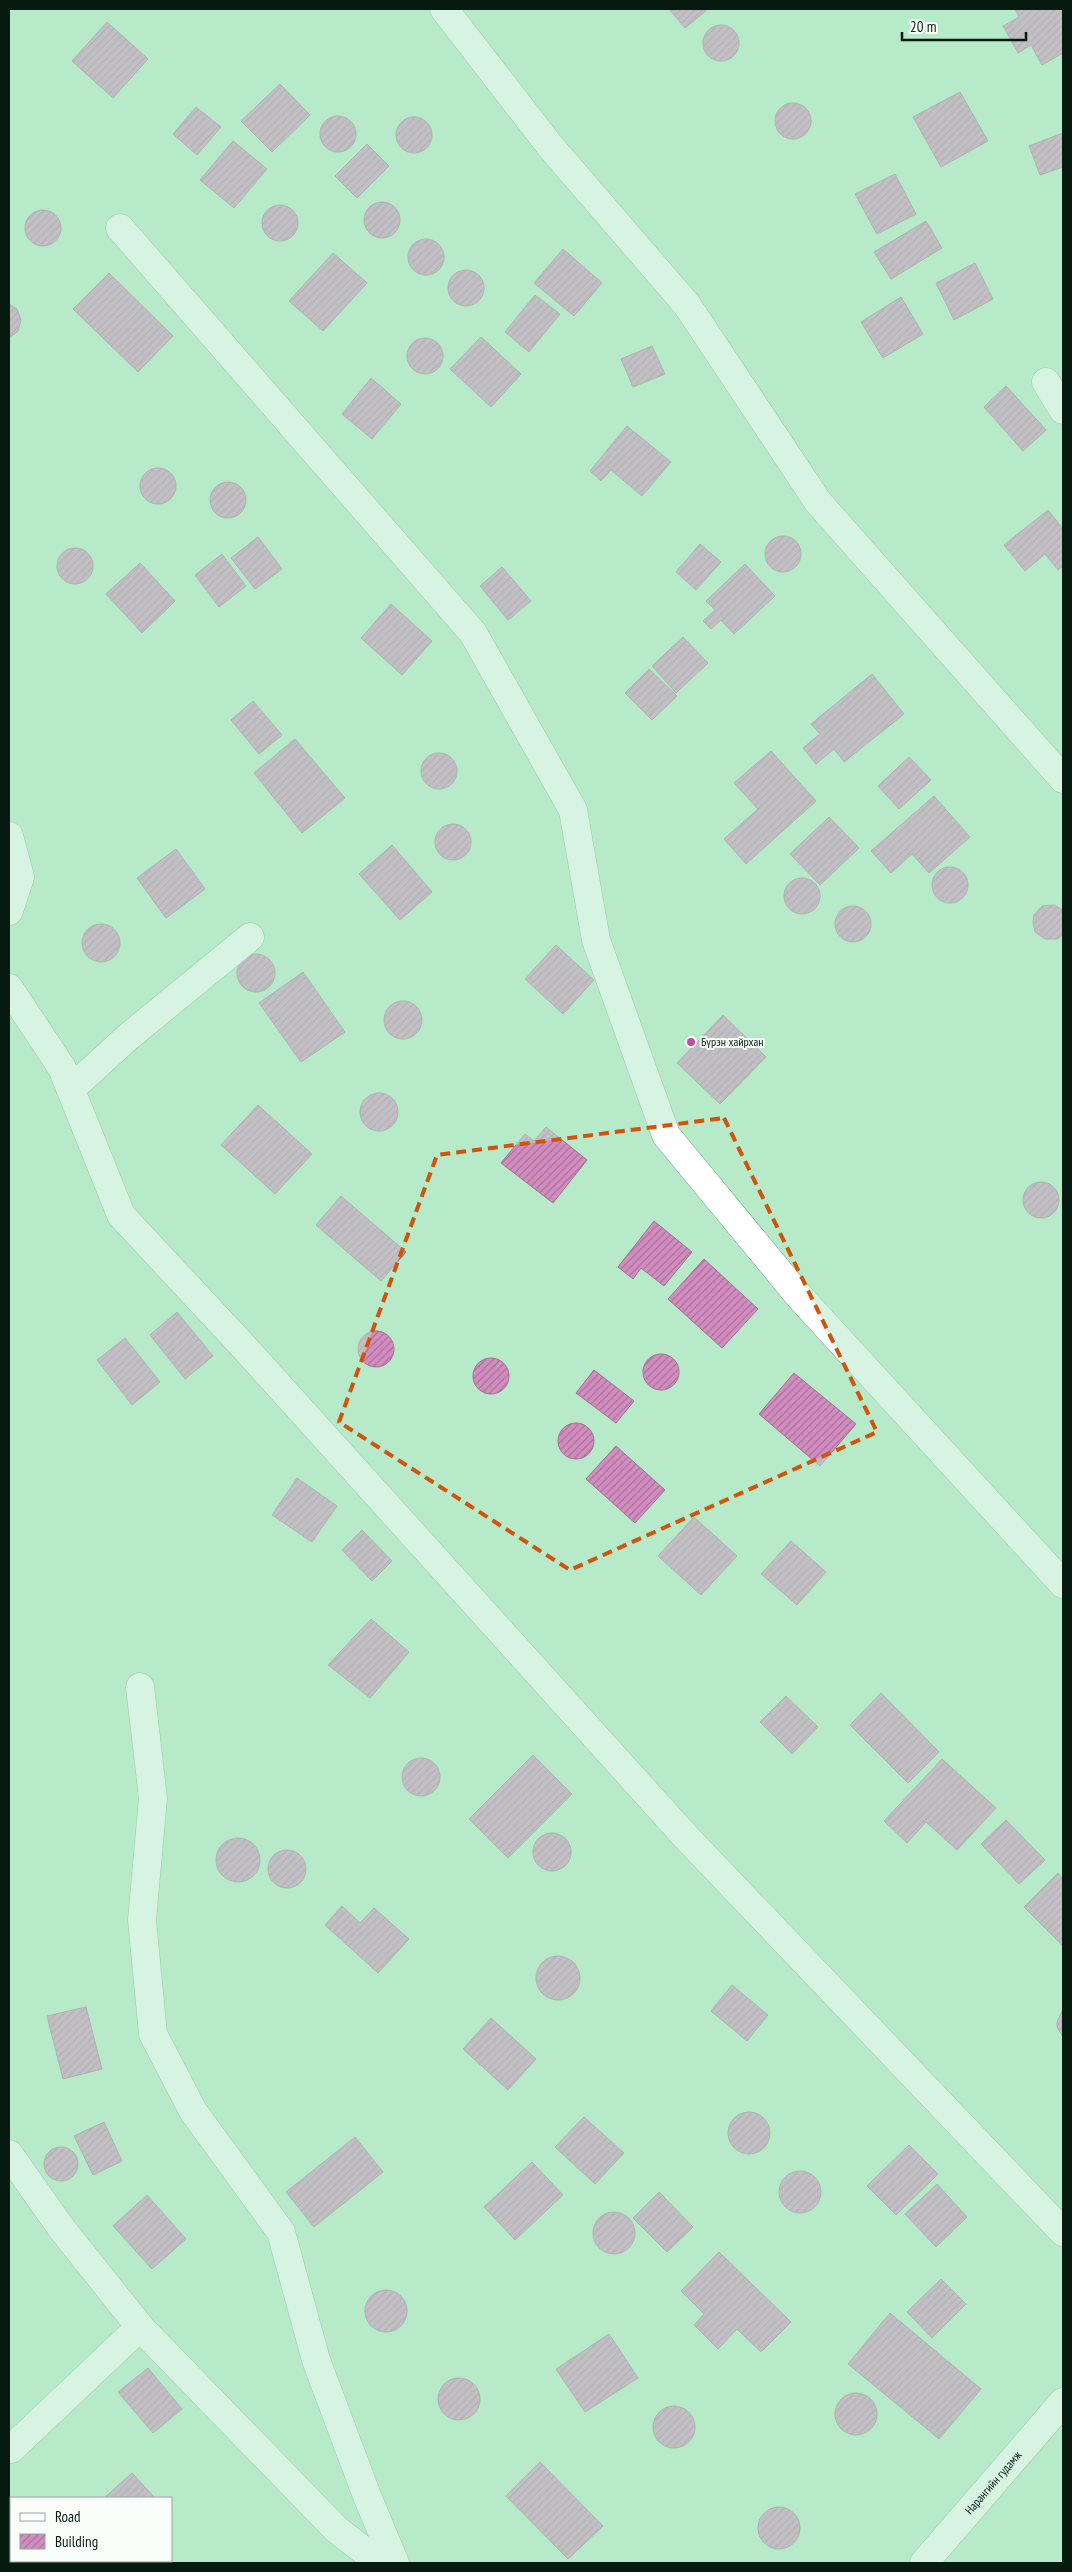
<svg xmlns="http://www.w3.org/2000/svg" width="1072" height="2572" viewBox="0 0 1072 2572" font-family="'PT Sans Narrow',sans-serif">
  <defs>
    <pattern id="building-hatch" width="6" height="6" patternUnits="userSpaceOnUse" patternTransform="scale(1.25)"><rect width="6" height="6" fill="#d38dc0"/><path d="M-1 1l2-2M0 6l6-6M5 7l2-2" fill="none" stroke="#a9729a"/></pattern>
  </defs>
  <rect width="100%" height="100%" fill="#b6eac9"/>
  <g fill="url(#building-hatch)" stroke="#9f7392">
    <path d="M669,9H708L685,28Z"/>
    <path d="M1015,9H1063V53L1042,65L1031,45L1018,53L1003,26L1019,17Z"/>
    <path d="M107,22L148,59L113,98L72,61Z"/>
    <circle cx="721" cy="43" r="18"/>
    <path d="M280,84L310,115L272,152L241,121Z"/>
    <path d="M960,92L988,141L941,167L913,117Z"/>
    <circle cx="793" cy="121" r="18"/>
    <path d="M196,107L221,127L197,155L173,134Z"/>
    <circle cx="338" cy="134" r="18"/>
    <circle cx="414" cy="135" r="18"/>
    <path d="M1063,133V167L1040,175L1029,146Z"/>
    <path d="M233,141L267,169L234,208L200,180Z"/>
    <path d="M367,144L389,166L357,198L335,176Z"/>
    <path d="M895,174L916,214L877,234L855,194Z"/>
    <circle cx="382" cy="220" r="18"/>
    <circle cx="280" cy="223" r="18"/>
    <circle cx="43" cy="228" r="18"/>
    <path d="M926,221L942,248L891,279L874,252Z"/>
    <circle cx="426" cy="257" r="18"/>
    <path d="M563,249L602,283L574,316L534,283Z"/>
    <path d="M333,253L367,283L323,331L289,301Z"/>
    <path d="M975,263L993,299L954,320L936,283Z"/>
    <circle cx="466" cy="288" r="18"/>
    <path d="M109,273L173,336L138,372L73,309Z"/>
    <path d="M535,295L560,314L529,352L505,332Z"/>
    <path d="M901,297L923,334L883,358L861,322Z"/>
    <path d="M9,304L17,309L21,320L18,331L9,338Z"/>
    <path d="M481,337L521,374L491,407L450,369Z"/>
    <circle cx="425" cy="356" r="18"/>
    <path d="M652,346L665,374L633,387L621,359Z"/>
    <path d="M371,378L401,404L372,439L342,414Z"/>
    <path d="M1006,386L1046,430L1023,451L984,407Z"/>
    <path d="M627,426L671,462L642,496L611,470L601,481L590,471Z"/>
    <circle cx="158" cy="486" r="18"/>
    <circle cx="228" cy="500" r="18"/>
    <path d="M1048,510L1063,529V566L1058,570L1045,554L1025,571L1004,545Z"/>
    <circle cx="783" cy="554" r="18"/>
    <path d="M258,537L282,569L255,589L231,558Z"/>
    <path d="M700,544L721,562L696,590L676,572Z"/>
    <circle cx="75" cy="566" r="18"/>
    <path d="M222,554L246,586L219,607L195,575Z"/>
    <path d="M140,563L175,601L142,633L106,594Z"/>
    <path d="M745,564L775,596L734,634L721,620L711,629L703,621L715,610L706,601Z"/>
    <path d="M502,567L531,601L508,620L480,586Z"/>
    <path d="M391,604L432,641L402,675L361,638Z"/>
    <path d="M683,637L708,663L676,693L652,666Z"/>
    <path d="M649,669L677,696L652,720L625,693Z"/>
    <path d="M872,674L904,714L844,762L834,749L816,764L803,748L820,734L811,724Z"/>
    <path d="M253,701L282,735L259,754L231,720Z"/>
    <path d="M295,739L345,798L302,833L254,773Z"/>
    <path d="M771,751L816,801L746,864L724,839L758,809L734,783Z"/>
    <circle cx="439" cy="771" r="18"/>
    <path d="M909,757L931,780L899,809L878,786Z"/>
    <path d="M934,796L970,837L929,873L912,854L891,873L871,851Z"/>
    <path d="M829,817L859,848L820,885L790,854Z"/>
    <circle cx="453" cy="842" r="18"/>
    <path d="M392,845L432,892L400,920L359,874Z"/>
    <path d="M176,849L205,889L166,918L137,878Z"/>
    <circle cx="950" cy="885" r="18"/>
    <circle cx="802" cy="896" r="18"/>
    <path d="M1054,905L1063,910V935L1057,939H1045L1035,932L1033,921L1034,915L1042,906Z"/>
    <circle cx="853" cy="924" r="18"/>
    <circle cx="101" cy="943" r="19"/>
    <path d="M556,945L594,980L563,1014L525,979Z"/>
    <circle cx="256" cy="973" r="19"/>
    <path d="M303,972L345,1032L301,1062L259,1003Z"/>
    <circle cx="403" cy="1020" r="19"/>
    <path d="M723,1015L766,1057L720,1104L677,1063Z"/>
    <circle cx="379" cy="1112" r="19"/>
    <path d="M258,1105L312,1154L275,1194L221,1145Z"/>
    <path d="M546,1127L587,1160L553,1203L501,1163L525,1134L534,1141Z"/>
    <circle cx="1041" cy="1200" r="18"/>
    <path d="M341,1196L406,1252L381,1281L316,1225Z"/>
    <path d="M654,1221L692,1252L664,1286L641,1268L633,1279L618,1267Z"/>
    <path d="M704,1259L758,1309L722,1348L668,1299Z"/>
    <path d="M177,1312L213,1356L185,1379L150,1335Z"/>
    <circle cx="376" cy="1349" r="18"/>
    <path d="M125,1338L160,1382L132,1405L97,1360Z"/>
    <circle cx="661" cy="1372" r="18"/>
    <circle cx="491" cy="1376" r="18"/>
    <path d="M594,1370L634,1401L616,1423L576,1393Z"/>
    <path d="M794,1373L856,1424L820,1466L759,1414Z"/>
    <circle cx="576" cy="1441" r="18"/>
    <path d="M616,1446L665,1490L635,1523L586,1479Z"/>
    <path d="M297,1478L337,1506L312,1542L272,1515Z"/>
    <path d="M694,1517L737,1556L701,1595L658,1556Z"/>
    <path d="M362,1530L392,1561L372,1581L342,1550Z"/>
    <path d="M791,1541L826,1572L797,1605L761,1574Z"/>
    <path d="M371,1619L409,1652L370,1698L328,1665Z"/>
    <path d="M881,1693L939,1752L908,1783L850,1725Z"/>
    <path d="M786,1696L818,1727L792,1754L760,1722Z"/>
    <path d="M533,1755L572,1794L508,1858L469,1819Z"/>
    <circle cx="421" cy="1777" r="19"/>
    <path d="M942,1759L996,1808L957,1850L926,1822L907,1843L884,1821Z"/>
    <path d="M1006,1820L1045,1860L1019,1884L981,1844Z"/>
    <circle cx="552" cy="1852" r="19"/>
    <circle cx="238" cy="1860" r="22"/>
    <circle cx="287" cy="1869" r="19"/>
    <path d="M1058,1873L1063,1879V1946L1024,1907Z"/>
    <path d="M342,1906L360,1923L374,1908L409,1939L378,1973L325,1925Z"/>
    <circle cx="558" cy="1978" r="22"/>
    <path d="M732,1985L768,2015L747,2041L711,2011Z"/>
    <path d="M86,2007L102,2069L63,2079L47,2016Z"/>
    <path d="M1063,2009V2037L1057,2027V2022Z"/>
    <path d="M491,2018L536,2059L508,2090L463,2049Z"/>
    <circle cx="749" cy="2133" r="21"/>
    <path d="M584,2117L624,2153L595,2184L555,2147Z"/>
    <path d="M104,2122L122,2161L93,2175L74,2136Z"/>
    <path d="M355,2137L383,2172L314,2227L286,2192Z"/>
    <path d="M909,2145L938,2174L896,2215L867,2186Z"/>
    <circle cx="61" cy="2164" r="17"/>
    <path d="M532,2162L563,2195L515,2240L484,2207Z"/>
    <circle cx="800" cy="2192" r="21"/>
    <path d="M937,2184L967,2217L936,2247L905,2214Z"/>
    <path d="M659,2192L693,2227L667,2252L633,2218Z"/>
    <path d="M147,2195L186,2239L152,2269L113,2226Z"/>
    <circle cx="614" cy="2233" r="21"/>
    <path d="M719,2252L791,2322L761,2352L737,2329L718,2349L694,2325L704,2314L681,2291Z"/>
    <path d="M941,2279L966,2304L932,2338L907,2312Z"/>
    <circle cx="386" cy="2311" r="21"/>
    <path d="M890,2313L981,2389L939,2439L848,2364Z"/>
    <path d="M609,2334L638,2378L585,2412L556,2369Z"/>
    <path d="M148,2368L182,2409L153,2433L118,2392Z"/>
    <circle cx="459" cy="2399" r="21"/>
    <circle cx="856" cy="2414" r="21"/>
    <circle cx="674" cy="2427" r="21"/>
    <path d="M540,2462L603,2526L568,2559L506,2496Z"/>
    <path d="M132,2473L155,2498H104Z"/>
    <circle cx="779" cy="2528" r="21"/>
  </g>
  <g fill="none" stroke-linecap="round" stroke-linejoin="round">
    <g stroke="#71a384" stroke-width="29">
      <g id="minor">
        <path d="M444,9L550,146L687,305L818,502L1063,779"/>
        <path d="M120,228L473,633L573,810L596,940L666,1135L799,1296L1063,1584"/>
        <path d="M1046,382L1063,410"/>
        <path d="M9,836L20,877L9,911"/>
        <path d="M9,988L62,1068L121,1215L243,1346L686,1837L1063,2232"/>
        <path d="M71,1089L128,1037L250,937"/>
        <path d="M140,1687L153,1798L142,1920L153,2034L193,2111L281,2232L316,2360L367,2496L395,2563"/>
        <path d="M9,2154L62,2229L140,2327L337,2530L380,2563"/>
        <path d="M11,2449L140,2327"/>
      </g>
    </g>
    <g stroke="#71a384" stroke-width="29">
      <g id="secondary">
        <path id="s1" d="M924,2563L1063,2402"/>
      </g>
    </g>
    <use href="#minor" stroke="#fff" stroke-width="28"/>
    <use href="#secondary" stroke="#fff" stroke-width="28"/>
  </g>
  <path d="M0 0H1072V2572H0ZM724,1118L877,1432L570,1570L339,1422L437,1155Z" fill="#b6eac9" fill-opacity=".55" fill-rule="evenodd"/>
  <path fill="none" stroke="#d1530c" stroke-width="4" stroke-dasharray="10 6" stroke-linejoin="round" d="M724,1118L877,1432L570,1570L339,1422L437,1155Z"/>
  <circle fill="#c04ca6" stroke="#f9fefb" stroke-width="2" cx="691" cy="1042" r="5"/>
  <g text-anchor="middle" stroke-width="4" stroke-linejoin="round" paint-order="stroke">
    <g font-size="12" fill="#061a0f" stroke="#f9fefb" text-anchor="start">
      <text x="701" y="1046">Бүрэн хайрхан</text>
    </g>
    <g font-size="12" fill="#061a0f" stroke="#f9fefb">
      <text dy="4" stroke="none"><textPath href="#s1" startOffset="106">Нарангийн гудамж</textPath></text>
    </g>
  </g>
  <rect width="1072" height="2572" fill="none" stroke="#061a0f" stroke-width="20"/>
  <rect x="10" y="2497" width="162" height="65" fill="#f9fefb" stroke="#98a39d"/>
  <rect x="20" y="2513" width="25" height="8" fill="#ffffff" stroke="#98a39d"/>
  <text x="55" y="2522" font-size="15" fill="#061a0f">Road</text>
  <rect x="20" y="2534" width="25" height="15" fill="url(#building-hatch)" stroke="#98a39d"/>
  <text x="55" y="2547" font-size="15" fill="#061a0f">Building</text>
  <path d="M902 32v8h124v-8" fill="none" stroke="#061a0f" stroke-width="2.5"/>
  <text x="910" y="32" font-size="15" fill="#061a0f" stroke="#f9fefb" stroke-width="4" paint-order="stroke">20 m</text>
</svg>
